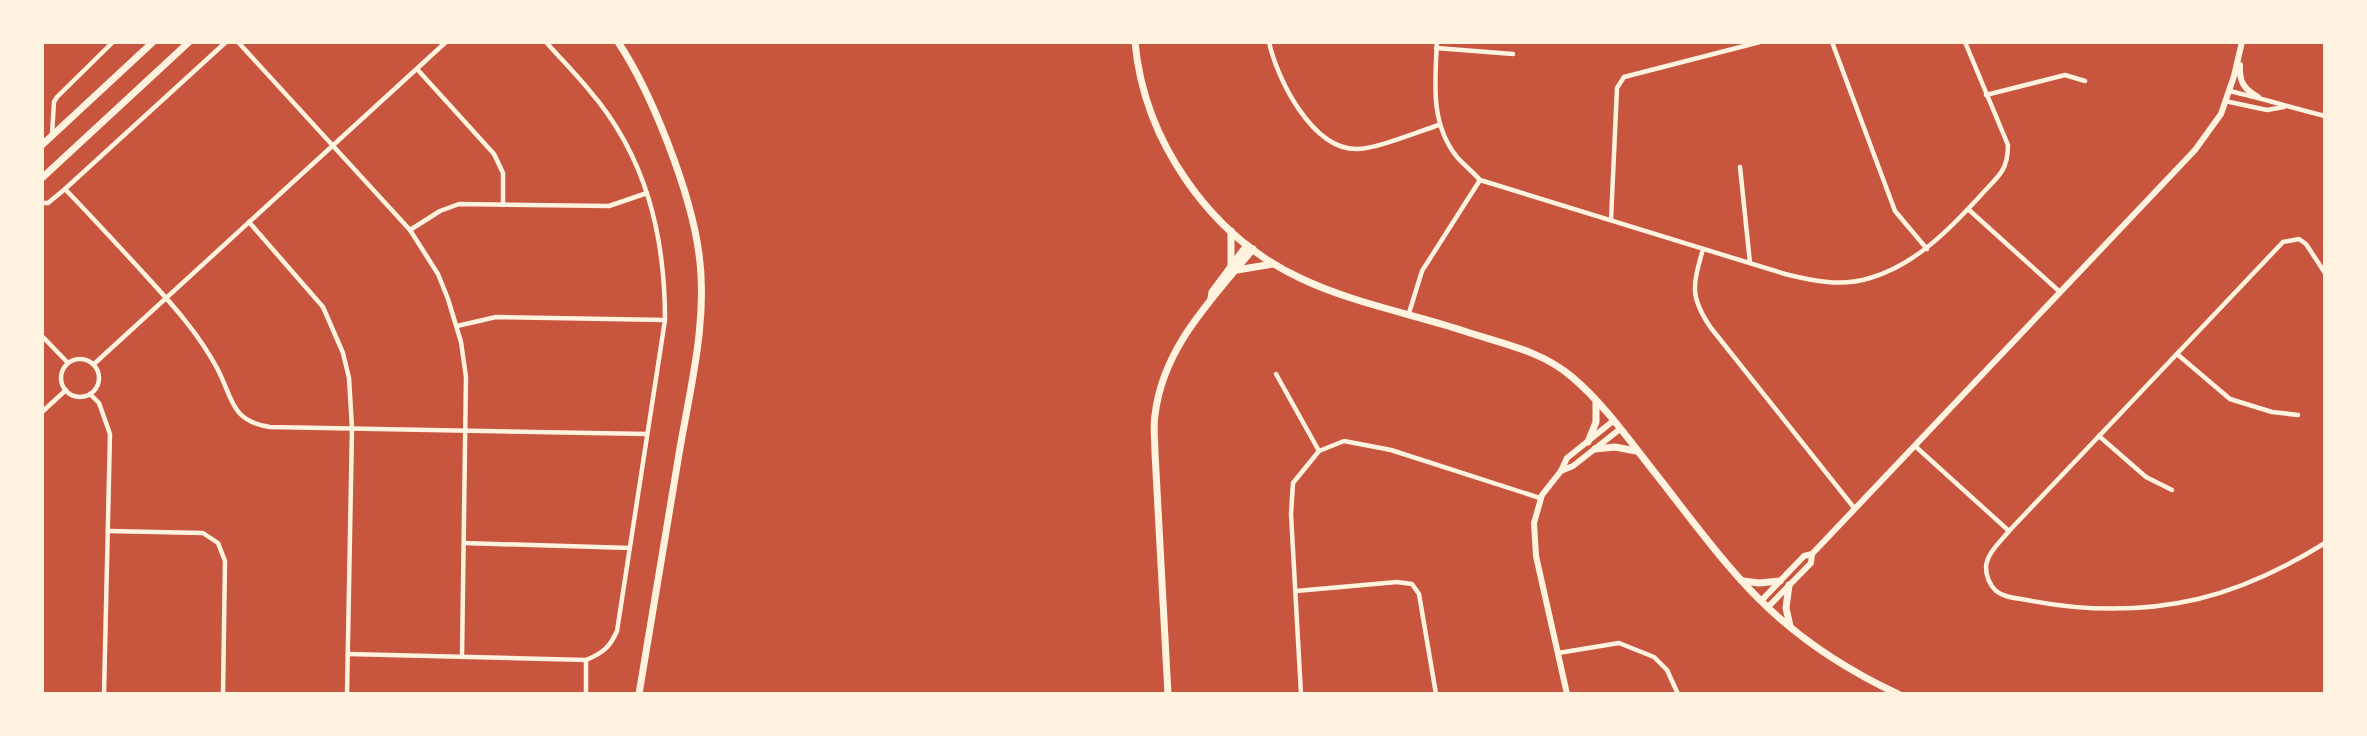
<svg xmlns="http://www.w3.org/2000/svg" width="2367" height="736" viewBox="0 0 2367 736" font-family="'PT Serif',serif">
  <rect width="100%" height="100%" fill="#c8553d"/>
  <g fill="none" stroke-linecap="round" stroke-linejoin="round">
    <g stroke="#fff3e0" stroke-width="4.5">
      <path d="M238,42L410,230L438,274L448,299L461,342L466,377L462,657"/>
      <path d="M1269,42C1277,79 1312,149 1356,149C1377,149 1417,132 1439,125"/>
      <path d="M1437,42C1435,82 1430,124 1457,157C1464,165 1473,172 1480,180L1785,274C1813,281 1842,287 1870,278C1915,265 1950,229 1981,195C1988,187 1997,179 2002,171C2007,163 2008,154 2008,145L1965,42"/>
      <path d="M1832,42L1895,211L1927,249"/>
      <path d="M1436,48L1513,54"/>
      <path d="M417,69L494,154L503,173V205"/>
      <path d="M2229,91C2262,98 2292,108 2325,116"/>
      <path d="M1986,95L2065,75L2085,81"/>
      <path d="M2225,101L2267,110L2284,107"/>
      <path d="M52,134L54,102L57,97L113,42"/>
      <path d="M1740,167L1750,263"/>
      <path d="M65,189C90,215 114,241 138,267C168,300 196,329 217,368C233,398 230,421 270,427L647,434"/>
      <path d="M42,203H48L65,189L226,42"/>
      <path d="M1968,209L2060,292"/>
      <path d="M1611,220L1617,88L1624,77L1760,42"/>
      <path d="M249,222L323,307L343,353L349,378L352,428L347,694"/>
      <path d="M410,230L440,211L459,204L609,206L647,193"/>
      <path d="M1703,249C1693,285 1689,296 1711,328L1855,509"/>
      <path d="M2325,273L2306,244L2299,239L2283,242L2009,531C2001,541 1987,553 1986,567C1986,576 1990,585 1996,591C2005,598 2017,598 2027,600C2083,611 2142,612 2198,599C2244,588 2285,568 2325,543"/>
      <path d="M1409,313L1422,271L1480,180"/>
      <path d="M457,326L496,317L665,320"/>
      <path d="M42,336L68,363"/>
      <path d="M2177,354L2230,399L2272,412L2298,415"/>
      <circle cx="80" cy="378" r="19"/>
      <path d="M94,364L446,42"/>
      <path d="M1276,374L1319,451"/>
      <path d="M90,394L99,403L110,434L104,694"/>
      <path d="M42,412L66,390"/>
      <path d="M2099,436L2146,477L2172,490"/>
      <path d="M1915,446L2009,531"/>
      <path d="M108,531L203,533L218,543L225,561L223,694"/>
      <path d="M464,543L630,548"/>
      <path d="M1296,591L1397,582L1412,584L1419,594L1436,694"/>
      <path d="M1558,653L1619,643L1654,657L1667,670L1678,694"/>
      <path d="M348,654L586,660C603,653 610,647 617,631L665,320C665,235 646,156 589,90C575,73 560,58 546,42"/>
      <path d="M586,694V660"/>
      <path d="M1301,694L1291,514L1293,483L1319,451L1344,441L1391,450L1540,498"/>
    </g>
    <g stroke="#fff3e0" stroke-width="6">
      <path d="M2240,65C2239,82 2244,89 2258,97"/>
      <path d="M1561,471L1573,466L1620,429"/>
      <path d="M1761,601L1804,556L1812,554L2195,150L2221,114L2234,76L2242,42"/>
      <path d="M1768,607L1811,563L1812,554"/>
      <path d="M1567,694L1536,556L1534,523L1542,495L1561,471L1567,458L1613,421"/>
    </g>
    <g stroke="#fff3e0" stroke-width="7">
      <path d="M618,42C652,93 691,193 699,254C708,318 691,385 680,448C666,530 652,612 639,694"/>
      <path d="M1135,42C1144,141 1210,236 1300,278C1350,302 1408,313 1461,330C1499,343 1541,350 1572,377C1604,404 1629,440 1655,473C1689,516 1721,561 1759,599C1799,639 1847,670 1898,694"/>
      <path d="M1231,231V265"/>
      <path d="M1237,270L1273,264"/>
      <path d="M1211,298L1212,292L1247,245"/>
      <path d="M1588,442L1596,422V402"/>
      <path d="M1595,449L1615,447L1636,451"/>
      <path d="M1743,581L1759,583L1780,581"/>
      <path d="M1789,585L1786,608L1790,626"/>
      <path d="M1168,694L1155,453C1155,441 1153,427 1155,415C1163,347 1212,299 1253,249"/>
    </g>
    <g stroke="#fff3e0" stroke-width="7">
      <path d="M42,145L153,42"/>
      <path d="M42,178L189,42"/>
    </g>
  </g>
  <rect width="2367" height="736" fill="none" stroke="#fff3e0" stroke-width="88"/>
</svg>
